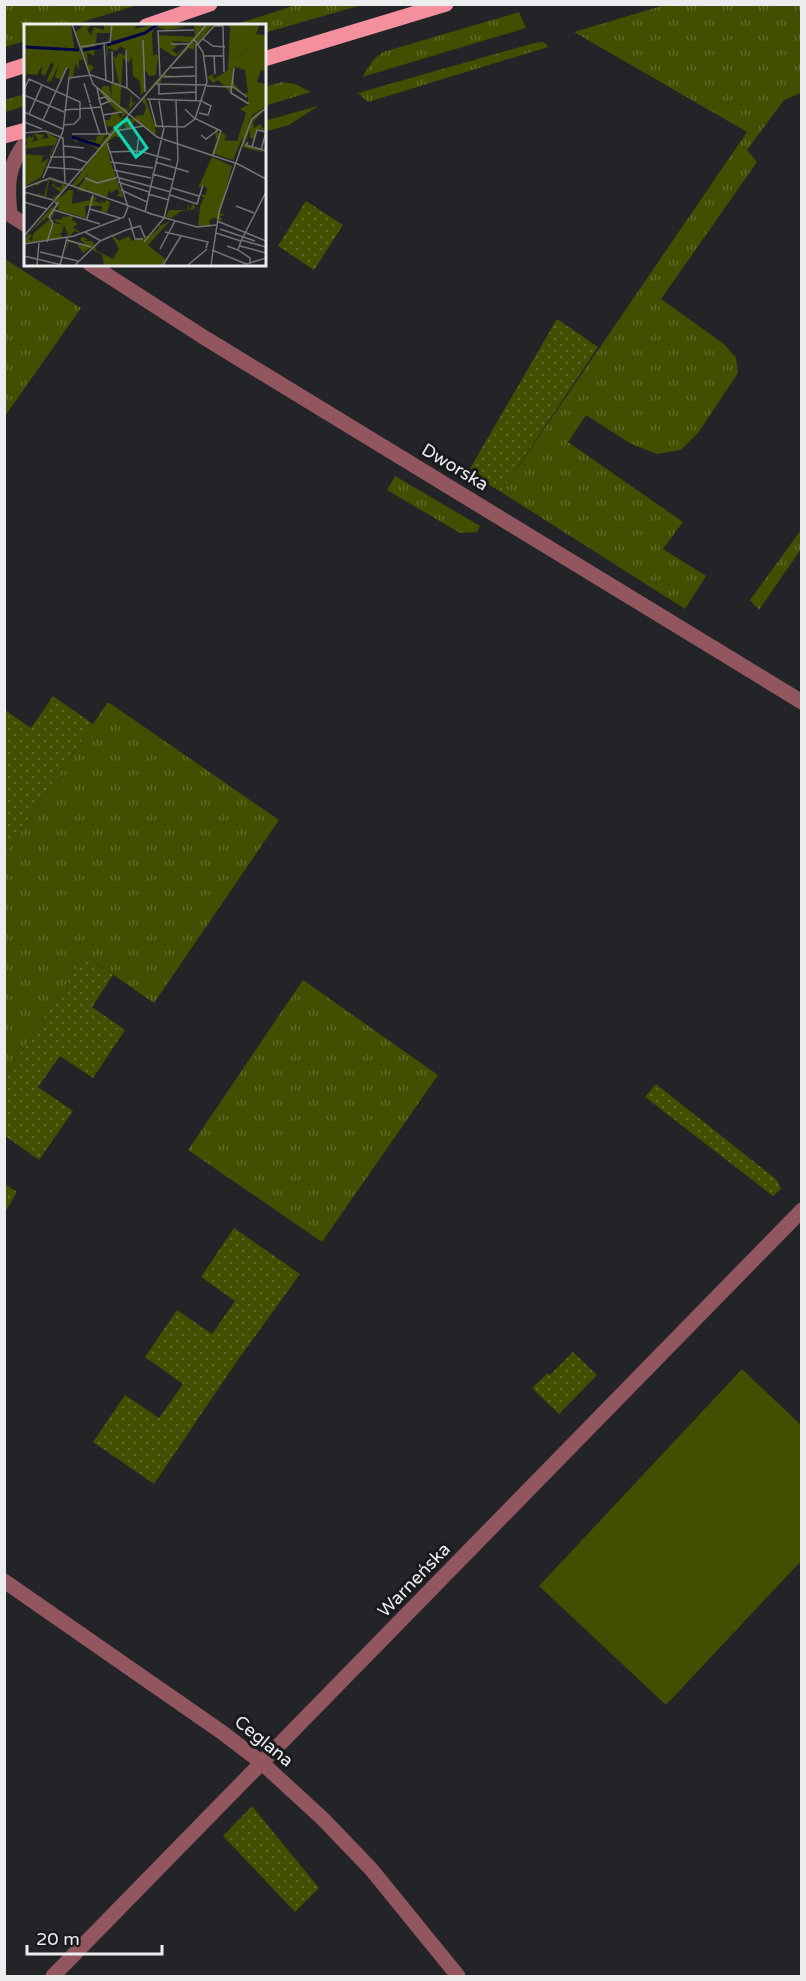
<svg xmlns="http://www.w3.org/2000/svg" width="806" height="1981" viewBox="0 0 806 1981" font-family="'Varela Round',sans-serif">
  <defs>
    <pattern id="grass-tufts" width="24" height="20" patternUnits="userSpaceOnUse" patternTransform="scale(1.5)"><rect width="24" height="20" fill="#444e01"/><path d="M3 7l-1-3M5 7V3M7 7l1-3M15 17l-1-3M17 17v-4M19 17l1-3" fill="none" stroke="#5f6826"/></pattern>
    <pattern id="garden-dots" width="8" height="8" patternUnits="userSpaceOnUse" patternTransform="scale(1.5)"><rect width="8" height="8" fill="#444e01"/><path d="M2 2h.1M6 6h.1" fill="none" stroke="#5f6826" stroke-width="1.8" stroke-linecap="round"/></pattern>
  </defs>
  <rect width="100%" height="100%" fill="#222427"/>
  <g fill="url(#grass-tufts)">
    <path d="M299,4L362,5L264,33V26L234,25Z"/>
    <path d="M4,5L5,4L138,5L72,25L26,26L25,41L5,47Z"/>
    <path d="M665,5H801V93L784,100L747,150L757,162L661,299L724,344L736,358L738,373L698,433L681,450L657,454L631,444L586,415L568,442L683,522L663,549L706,576L685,609L501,492L747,132L574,32Z"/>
    <path d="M519,12L526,28L362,77L374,59L383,52Z"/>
    <path d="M544,42L548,47L368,102L358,93L534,43Z"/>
    <path d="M282,82L295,84L311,92L264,106V87Z"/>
    <path d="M25,94V106L5,112V100Z"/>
    <path d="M318,106L289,125L264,132V121Z"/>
    <path d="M5,259L81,308L5,416Z"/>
    <path d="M395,476L480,526L477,532L460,533L387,490Z"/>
    <path d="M801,530V549L759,610L750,600Z"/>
    <path d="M108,702L279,820L154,1003L85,955L5,1077V853Z"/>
    <path d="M303,980L438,1075L322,1242L188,1150Z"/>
  </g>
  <g fill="url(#garden-dots)">
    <path d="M306,201L343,225L314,270L278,246Z"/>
    <path d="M557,319L598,347L501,492L468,472Z"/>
    <path d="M53,696L93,724L5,853V710L31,728Z"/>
    <path d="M85,955L113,975L92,1007L125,1030L93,1078L60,1056L38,1087L73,1111L39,1160L5,1136V1077Z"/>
    <path d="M656,1084L777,1180L781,1189L773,1196L645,1097Z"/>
    <path d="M5,1184L17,1192L5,1212Z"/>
    <path d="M234,1228L300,1274L235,1364L154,1484L93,1442L125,1395L159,1418L183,1384L145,1357L177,1310L212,1334L235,1301L201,1277Z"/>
    <path d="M573,1352L597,1375L559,1414L532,1388L548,1373L550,1375Z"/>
    <path d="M252,1806L319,1888L295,1912L223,1836Z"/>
  </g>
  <path fill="#444e01" d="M742,1369L801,1425V1561L666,1705L539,1586Z"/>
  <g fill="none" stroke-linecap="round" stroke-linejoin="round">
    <g stroke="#92565e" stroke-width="15">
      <path d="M4,211L26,225"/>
      <path d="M10,214C7,184 7,167 26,142"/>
      <path d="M90,264L205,338L802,702"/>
      <path d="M4,1581L223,1733L262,1763L323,1819L371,1869L458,1976"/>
      <path d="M53,1976L802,1210"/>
    </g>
    <g stroke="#f4909e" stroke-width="15">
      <path d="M146,26L210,4"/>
      <path d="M264,59L446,4"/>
      <path d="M4,72L26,65"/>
      <path d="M4,136L26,130"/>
    </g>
  </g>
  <g text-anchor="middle" stroke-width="6" stroke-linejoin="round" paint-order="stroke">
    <g font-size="18" fill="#ecedef" stroke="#181a1d">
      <text transform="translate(455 467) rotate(31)" y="6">Dworska</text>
      <text transform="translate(414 1580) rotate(-46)" y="6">Warneńska</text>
      <text transform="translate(264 1741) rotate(39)" y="6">Ceglana</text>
    </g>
  </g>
  <g transform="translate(24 24)">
    <rect width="242" height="242" fill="#222427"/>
    <path d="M1,0H47L50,24H55L59,36H55V47L52,39L48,55L44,53L46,45L42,43L37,56L31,53L35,40L27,57L22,58L30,40L27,39L21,52L17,50L18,42L13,51L3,50L14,24L0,23ZM61,0H68L63,5L67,12L70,3L80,6V1L74,0H88L87,9H73L70,32L63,28L64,40L70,43L66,49L49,1L52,8ZM133,0L162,3L142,6L131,2L128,10L129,31H134L132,51L125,52L121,46V67L125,63L117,71L116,57L109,52L108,33L105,39L99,34L96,82L105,86L107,68L108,79L112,77L98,95V88H92L98,95L95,114L91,112L83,119H86L83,121L86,136L99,173L92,172L96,169L93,165L87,169L85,166L83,173L64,168L63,163L62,168L53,166L66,148L50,164L48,161L74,126L59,116L51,118L48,113L72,117L73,112L82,110L75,122L90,103L83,102L81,96H85L88,90L93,88L76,68L79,62H85L88,74L87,59L95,61L89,32L92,34L95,29L102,32V26L97,22L92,27L84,24L83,39L82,20L120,9ZM170,0H189L174,19L147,17L154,21L148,26L153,30L165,20L151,33L135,23L134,11L171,13ZM229,0H236L232,10L241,11L242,47L237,46L233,58L241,60V83L229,90L224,100L231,90L236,86L241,84L232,89L241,85L229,98L230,104L236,100L241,107L233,105L230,115L226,114V105L221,120L241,129L218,123L219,112L209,136L188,129L195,112L192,116L191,105L196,111L199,108L201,114L200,108L202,112L204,110L200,116L213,117L222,89L216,85L224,81V73L219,69H224L221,46L212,43L209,47L210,60L218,68L208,62L207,69L194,56L189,59L183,53L189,50L190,55L211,42L207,37L222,27ZM167,19H171L170,26L165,24L140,50L149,52H139L135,62L132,59L121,73L130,100L138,103V96V103H134L139,105L131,103L132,111L110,97L108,105L104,94L107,106H103L99,97L103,93L112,96L111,92L120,91L122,82L117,76L132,58L117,73ZM19,108L20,112L17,115L25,114L22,108L34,115L26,132H19L17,139L25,134L17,153L0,163V130L25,132L30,121L0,125L4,118L1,116L0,111L2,116L6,112L8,115L9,109L10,115L7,118L14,116L10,109L19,111ZM188,133L208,142L196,189L201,191L196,192L199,197L190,194L186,198L190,192L185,197L187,201L174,202L176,182L167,186L157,187L148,194L142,193L145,186H163L165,180V186L170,179L171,184L176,182L180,174L176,170L182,171L183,165L180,161L174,164ZM26,155L35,157L42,162L35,175L44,166H49L48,180L66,176L67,172L59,169L73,174L70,177L77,179L78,176L80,180L82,176L89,179L86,178L83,189L77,187L78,182H61L62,194L34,186L35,182L30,185L39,189V193L49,192L48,196L54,200L49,203L57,209L50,207L45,213L40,201L38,209L24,212L37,210L38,214L0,219L4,210L8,211L5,215L8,217L9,210L26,195L29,199L26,205L31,199L40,201L28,196L38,195L39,190L31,187L28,194L23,193L5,209L27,184L34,181L31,178L34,174L27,175L37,169L28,161L31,159L30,162L37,164L38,160L25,156L22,173L14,171V169L20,172L24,157L18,156L14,162L10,160L16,156ZM135,195L136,202L146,197L124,221L141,235L139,241H72H80L78,231L66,224L59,229L53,220L45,218L41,228L44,216L63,221L56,216L58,213L64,215L60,217H68L73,227L89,235L95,225L86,209L95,217L105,212L108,217L119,213L120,218V212H126L135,204Z" fill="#444e01"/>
    <path d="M88,0H114L110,5L133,0L120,9L87,17ZM141,201L123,221L140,234L113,241L121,220Z" fill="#444e01"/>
    <path d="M202,0H229L222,27L211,34V42L204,47L206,3ZM0,23L14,24L0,57Z" fill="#444e01"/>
    <path fill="none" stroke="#000547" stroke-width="3" d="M83,21L121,9L134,0M0,23L55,26M59,26L77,23M48,113L76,122"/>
    <path fill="none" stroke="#737477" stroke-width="1.5" d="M48,0L69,60L91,79M199,2L200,48M179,15L189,22L201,23M119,16L121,68M80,19L82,56M147,20H166M173,21L190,2H199M56,23L86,18L88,0M102,26L103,64M88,27L89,59M180,32H200M190,32L191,50M147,44L170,43M210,44L207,69L225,80M136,52L134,7L170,6M139,53L171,52M60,59L66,79M132,60L183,61M135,61V70L172,68M183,62L209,63L223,73M73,64L83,109L87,111M0,66L5,55L56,78V94L50,100L39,101M0,71L40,88M74,75L81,73L86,77L76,81M123,75L179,77M125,75L132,102L160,103L171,95L183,58L179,28L170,15M135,77L139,104M152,77L153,104M172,77V20M91,79L133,113L214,140L242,155M66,80L76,111M161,85L170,94L197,107L189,131M40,86L77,83M0,88L39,105M175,89L184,91L187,82L179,78M5,90L18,61M79,91L98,88M19,96L43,43M0,98L18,105M92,107L119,102M0,109L21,107L39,114L41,159M48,110H83M177,111L182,115L194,106M224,118L222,121L242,127M40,122L60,124M228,123L233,106L242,108M237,126L242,108M85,128L115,127L147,136M26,133H48L64,139M112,134L115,111M87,138L129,144M131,138L165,148M22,143L59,146M90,146L127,154M128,150L150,156M92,153L147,168M19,154L39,107L45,54L67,51L103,64L116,75M61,154L73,159L92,154M94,158L125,168M0,164L26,154L128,190M148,164L175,172M97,166L123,178M0,168L29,176M124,170L145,176M146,171L173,180L179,161M0,178L23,185M212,182L230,189M66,185L96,194M30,186L76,200M121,188L140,104M124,189L173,203L192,201M105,194L111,215H119M63,195L69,171M193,197L242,217M196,205L231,217M61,208L77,217M141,208L184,218L182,224M192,209L217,217L214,226L203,222M0,212L183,0M43,216L67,223M217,216L242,223M217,217L242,168M23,218L29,199L25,193L34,179H31M120,218L140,194L154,136L153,104M0,220L50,212L100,193L104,183L83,119M216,222L242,229M136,225L151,197M188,226L222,240L242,234M214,226L226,234V240M16,228L54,237M0,232L38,241M13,241L15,219M36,241L43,214M51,241L76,217L102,206L116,202L121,214M139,241L157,212M164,241L183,225M187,241L195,188L218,121L228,95L242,84"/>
    <path fill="#10d5b4" fill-opacity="0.15" stroke="#10d5b4" stroke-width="3" d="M103,95L123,124L112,133L91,104Z"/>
    <rect width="242" height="242" fill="none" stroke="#ecedef" stroke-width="3"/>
  </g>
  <rect width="806" height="1981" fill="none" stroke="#ecedef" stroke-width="12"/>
  <path d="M27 1945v9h135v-9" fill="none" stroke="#ecedef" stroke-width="3"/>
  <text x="36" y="1945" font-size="18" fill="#ecedef" stroke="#181a1d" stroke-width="4.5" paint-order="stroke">20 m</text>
</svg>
